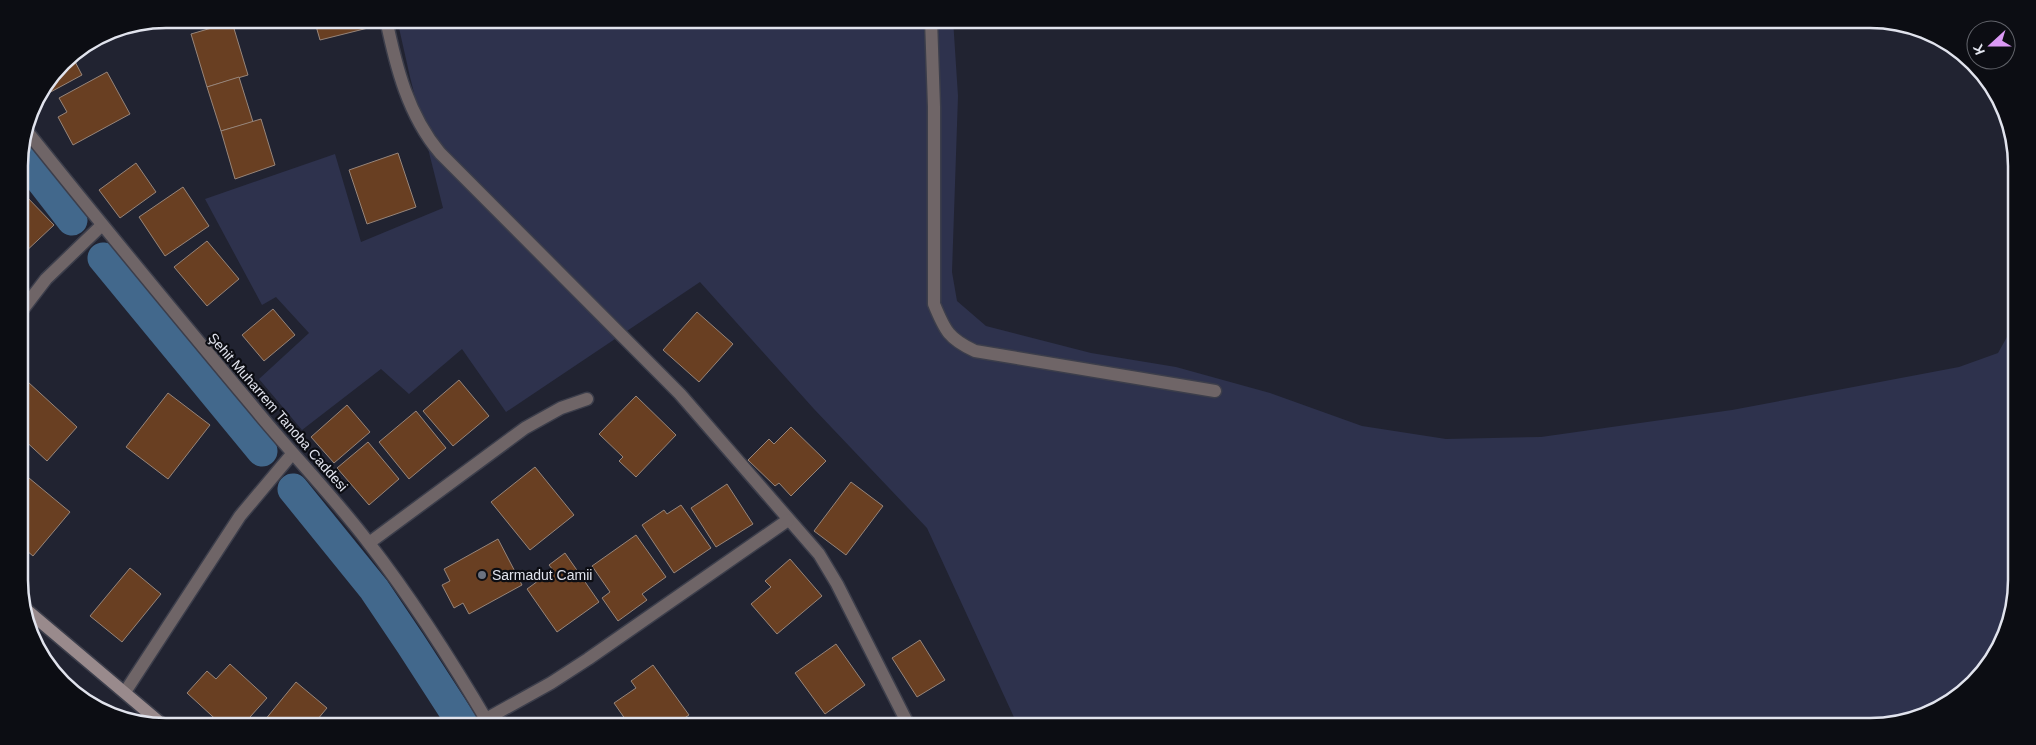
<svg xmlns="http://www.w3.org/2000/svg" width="2036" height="745" viewBox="0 0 2036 745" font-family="Helvetica,sans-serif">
  <rect width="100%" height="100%" fill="#212331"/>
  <path fill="#2e324d" d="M397,19H953L958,96L952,272L957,301L986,326L1091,353L1176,367L1270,393L1362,426L1446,439L1541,437L1732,410L1959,367L1998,353L2016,321L2017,579L2010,626L1992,661L1960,696L1918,718L1880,726H1018L927,528L814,409L700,282L506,412L462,349L409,394L381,369L302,430L259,379L309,333L276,297L262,305L205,199L335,154L361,242L443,208L410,77Z"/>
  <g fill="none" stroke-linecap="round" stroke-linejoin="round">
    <g stroke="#42688c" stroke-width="31">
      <path d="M20,153L72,220"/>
      <path d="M103,258L262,451"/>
      <path d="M293,489L374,589L411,644L464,726"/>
    </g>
  </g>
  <g fill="#693f22" stroke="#97857a">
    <path d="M314,19H366L368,28L320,40Z"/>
    <path d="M232,22L248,75L207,87L191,34Z"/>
    <path d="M71,54L82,75L34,101L69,55Z"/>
    <path d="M107,72L130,114L73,145L58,117L67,112L59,98Z"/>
    <path d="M239,77L253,122L221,131L207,87Z"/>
    <path d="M261,119L275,165L235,179L221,131Z"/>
    <path d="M398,153L416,207L367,224L349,170Z"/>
    <path d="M136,163L156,192L120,218L99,190Z"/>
    <path d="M183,187L209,226L165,256L139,217Z"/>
    <path d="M24,194L54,225L22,255L20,252L19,199Z"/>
    <path d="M207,241L239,279L207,306L174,267Z"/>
    <path d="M273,309L295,335L264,361L242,335Z"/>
    <path d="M697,312L733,344L699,382L663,350Z"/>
    <path d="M459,380L489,416L453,446L423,411Z"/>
    <path d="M28,382L77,427L47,461L21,437L20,391Z"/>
    <path d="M168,393L210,425L168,479L126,447Z"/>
    <path d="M636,396L676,435L636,477L619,461L623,457L599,434Z"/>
    <path d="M347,405L370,432L334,463L311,437Z"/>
    <path d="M416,411L446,448L409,479L379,442Z"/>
    <path d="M791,427L826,461L791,496L779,483L775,486L748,460L769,439L774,444Z"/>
    <path d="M368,442L399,479L369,505L337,468Z"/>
    <path d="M535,467L574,515L530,550L491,502Z"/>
    <path d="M29,478L70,512L33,556L21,546V488Z"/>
    <path d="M851,482L883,506L846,555L814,531Z"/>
    <path d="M727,484L753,524L716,547L691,508Z"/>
    <path d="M681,505L711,548L674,573L642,525L664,510L667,514Z"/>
    <path d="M636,535L666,577L642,594L647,600L618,621L602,598L610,592L592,566Z"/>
    <path d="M498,539L522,585L469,614L463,603L454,608L442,585L450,581L444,569Z"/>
    <path d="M565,553L599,602L557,632L527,589L553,570L549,565Z"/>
    <path d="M790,559L822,596L777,634L751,604L771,587L765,581Z"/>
    <path d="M130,568L161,594L122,642L90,616Z"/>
    <path d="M920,640L945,680L917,697L892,658Z"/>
    <path d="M836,644L865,685L825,714L795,673Z"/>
    <path d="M230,664L267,698L242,726H223L187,693L207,671L216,679Z"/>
    <path d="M653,665L689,715L673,726H630L614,703L636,688L631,681Z"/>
    <path d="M296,682L327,708L312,726H260Z"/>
  </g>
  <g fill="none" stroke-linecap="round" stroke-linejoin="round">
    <g stroke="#3c3e4b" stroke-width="15">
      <g id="minor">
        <path d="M386,19C396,67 408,115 440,153L680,394L819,554L837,584L909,726"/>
        <path d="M931,19L934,107V304C945,331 949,339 975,351L1215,391"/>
        <path d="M20,313L46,279L102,225"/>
        <path d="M369,543L525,428L561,408L587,399"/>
        <path d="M125,692L240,516L292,454"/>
        <path d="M486,719L551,683L588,659L788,520"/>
      </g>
    </g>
    <g stroke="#3c3e4b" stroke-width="15">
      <path id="tertiary" d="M26,130C101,224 178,317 255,409C292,454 333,496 368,542C413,600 453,663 490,726"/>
    </g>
    <g stroke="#3c3e4b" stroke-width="15">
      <path id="secondary" d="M22,606L164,726"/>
    </g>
    <use href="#minor" stroke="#6f6567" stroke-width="12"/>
    <use href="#tertiary" stroke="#6f6567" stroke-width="12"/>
    <use href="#secondary" stroke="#998a8c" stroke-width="12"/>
  </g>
  <circle fill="#6b7280" stroke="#0c0d13" stroke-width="2" cx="482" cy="575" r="5"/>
  <g text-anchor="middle" stroke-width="4.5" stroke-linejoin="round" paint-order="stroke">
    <g font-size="14" fill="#e1e3ed" stroke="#0c0d13">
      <text transform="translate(278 412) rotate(49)" y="5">Şehit Muharrem Tanoba Caddesi</text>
    </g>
    <g font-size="14" fill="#e1e3ed" stroke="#0c0d13" text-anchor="start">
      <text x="492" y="580">Sarmadut Camii</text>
    </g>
  </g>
  <path d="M0 0H2036V745H0ZM166 28H1870A138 138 0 0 1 2008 166V580A138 138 0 0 1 1870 718H166A138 138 0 0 1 28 580V166A138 138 0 0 1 166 28Z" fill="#0c0d13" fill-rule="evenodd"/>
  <path fill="none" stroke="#e1e3ed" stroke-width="2.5" d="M166 28H1870A138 138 0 0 1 2008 166V580A138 138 0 0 1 1870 718H166A138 138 0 0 1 28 580V166A138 138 0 0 1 166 28Z"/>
  <g transform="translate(1991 45) rotate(249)"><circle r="24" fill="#0c0d13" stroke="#61636a"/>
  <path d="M0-4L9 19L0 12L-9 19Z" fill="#db99f5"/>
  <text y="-8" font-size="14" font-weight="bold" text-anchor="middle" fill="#e1e3ed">K</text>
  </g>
</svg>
